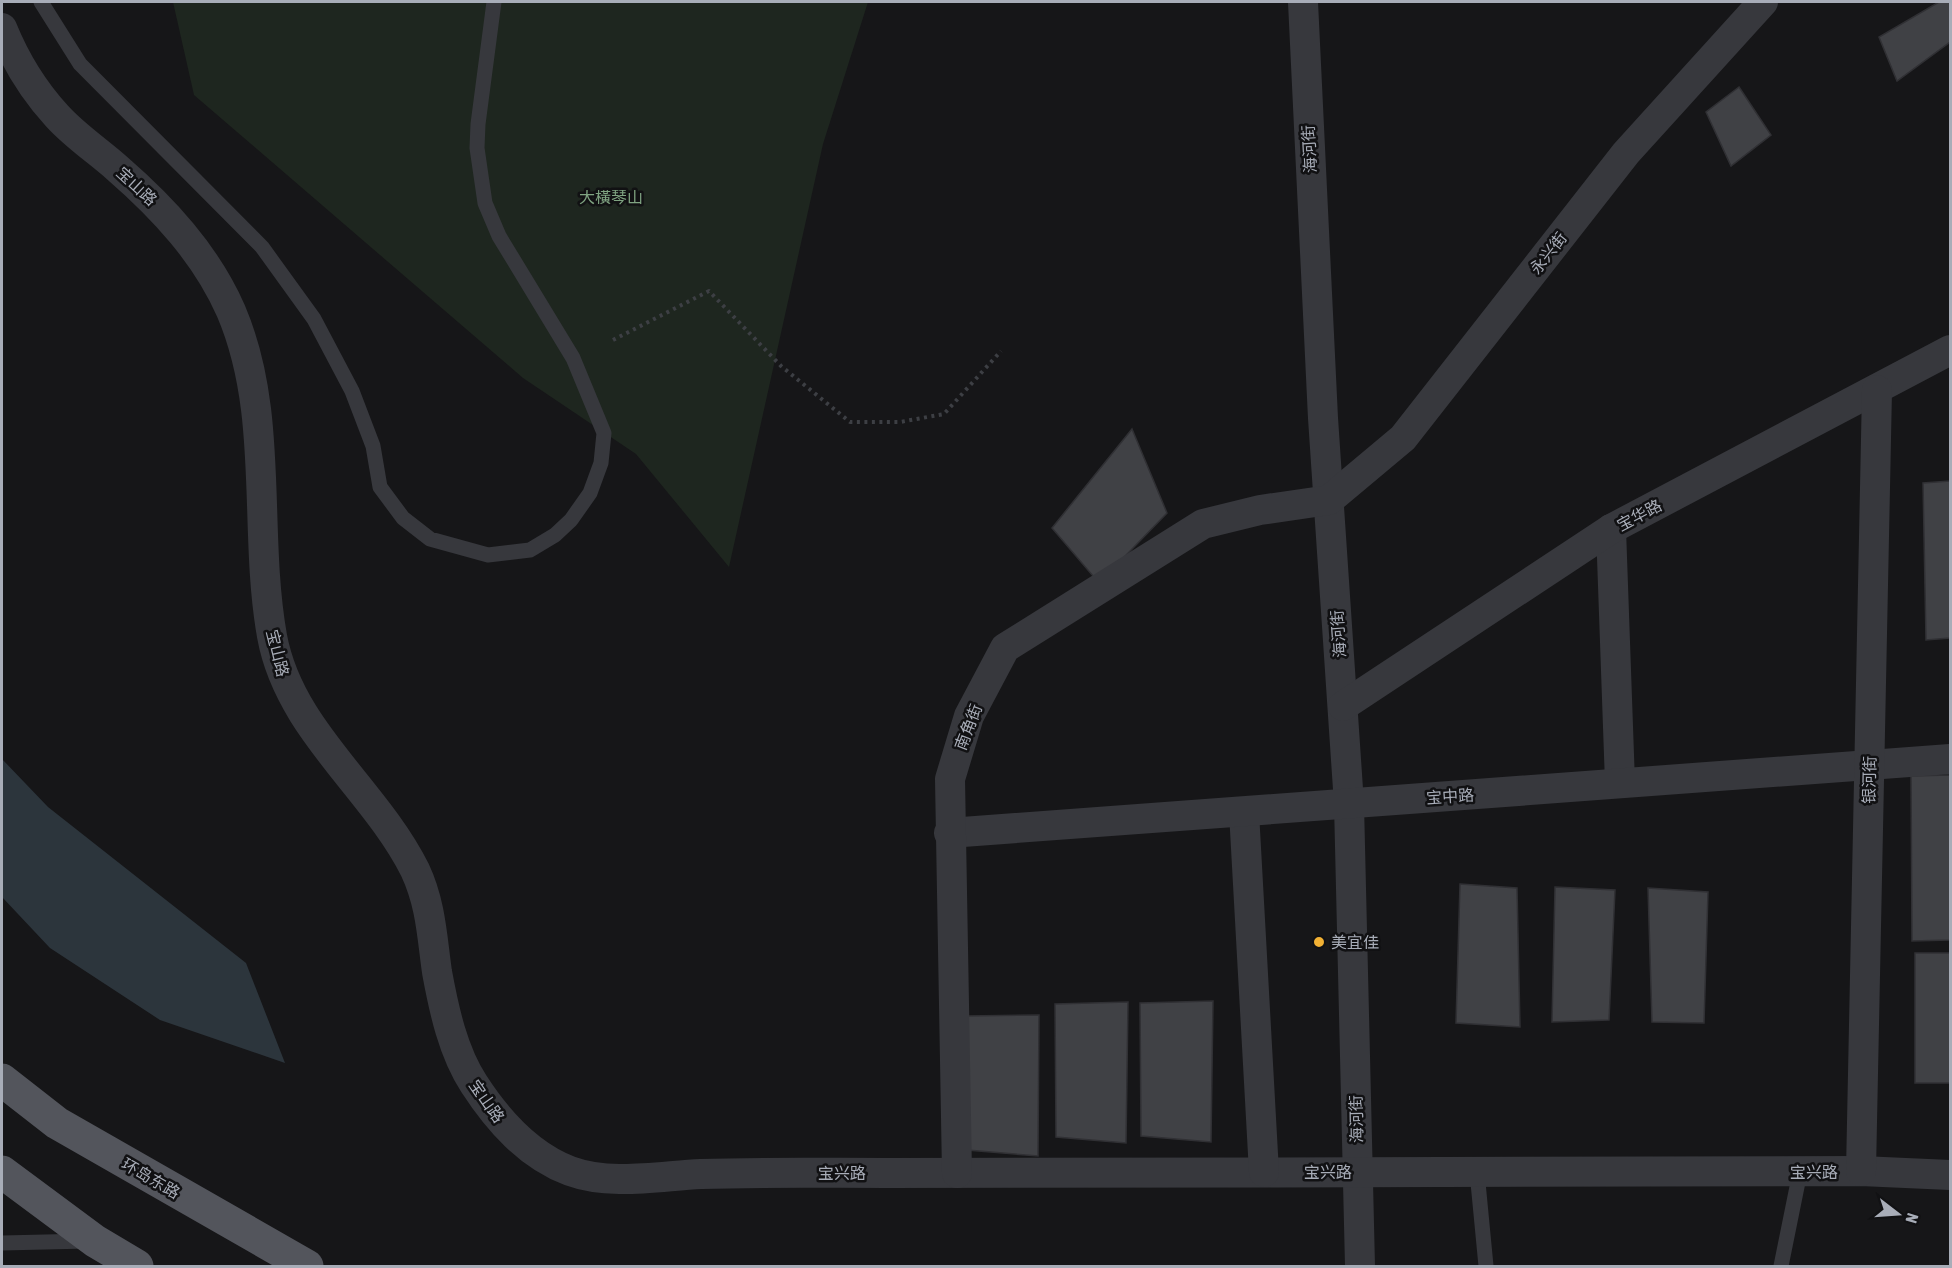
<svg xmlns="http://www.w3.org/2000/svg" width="1952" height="1268" viewBox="0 0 1952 1268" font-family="'Asap Condensed','Noto Sans SC',sans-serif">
  <rect width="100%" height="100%" fill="#161618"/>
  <path fill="#1e261f" d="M173,2H868L823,144L729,567L636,454L523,378L194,95Z"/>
  <path fill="#2c353c" d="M2,759L48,807L246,963L285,1063L160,1020L50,948L2,897Z"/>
  <g fill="#404145" stroke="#303034" stroke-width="1.5">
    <path d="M1939,2H1950V42L1897,81L1879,37Z"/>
    <path d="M1739,87L1771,135L1731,166L1706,112Z"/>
    <path d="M1132,429L1167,513L1099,583L1052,528Z"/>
    <path d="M1950,481V638L1926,640L1923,483Z"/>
    <path d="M1950,775V940L1912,941L1911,776Z"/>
    <path d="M1460,884L1517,888L1520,1027L1456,1023Z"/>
    <path d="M1555,887L1615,890L1609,1020L1552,1022Z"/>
    <path d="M1648,888L1708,892L1704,1023L1652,1022Z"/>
    <rect x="1915" y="953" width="35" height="130"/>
    <path d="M1213,1001L1211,1142L1141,1136L1140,1003Z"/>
    <path d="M1128,1002L1126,1143L1056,1137L1055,1004Z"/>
    <path d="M1039,1015L1038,1156L967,1150L966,1016Z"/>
  </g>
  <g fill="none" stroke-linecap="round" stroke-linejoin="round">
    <path stroke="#3d3f44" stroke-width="4" stroke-dasharray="3 4.5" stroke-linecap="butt" d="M613,340L709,291L781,366L850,422H900L944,414L1001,351"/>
    <g stroke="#37383d" stroke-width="15">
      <path d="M41,2L80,64L262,247L314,319L352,391L373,446L380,487L403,518L430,539L488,555L530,550L555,535L571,520L590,493L601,463L604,433L573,358L499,236L485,203L477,148L478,124L494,2"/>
      <path d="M1477,1172L1486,1266"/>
      <path d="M2,1243L88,1241"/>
      <path d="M1781,1266L1800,1172"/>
    </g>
    <g stroke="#37383d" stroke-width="30">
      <path d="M1303,2L1323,418L1349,804L1360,1266"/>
      <path d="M2,28C15,60 33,90 57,116C75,136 98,151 117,168C163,208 206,254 231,311C275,414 253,529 272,636C289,730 374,788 415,870C431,904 432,937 437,972C444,1010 453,1052 474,1084C498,1121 528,1155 570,1171C611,1186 659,1176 701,1174C762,1172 824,1173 886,1173C1211,1172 1536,1173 1861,1171L1950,1175"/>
      <path d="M1611,529L1620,783"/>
      <path d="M1343,706L1611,529L1950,350"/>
      <path d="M1244,812L1264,1172"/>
      <path d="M949,833L1950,759"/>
      <path d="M1861,1171L1877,390"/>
      <path d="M957,1173L950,779L969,716L1005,648L1203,524L1260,510L1329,500L1403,438L1626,153L1763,2"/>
    </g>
    <g stroke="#53555c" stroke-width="33">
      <path d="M2,1080L57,1123L307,1266"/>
      <path d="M2,1172L95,1241L137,1266"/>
    </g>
  </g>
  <circle fill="#f2b134" stroke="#111113" stroke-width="2" cx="1319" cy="942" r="6"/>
  <g text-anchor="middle" stroke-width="5" stroke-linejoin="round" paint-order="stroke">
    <g font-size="16" fill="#a8adb8" stroke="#111113">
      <text transform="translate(1309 149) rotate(-93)" y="6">海河街</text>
      <text transform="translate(137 186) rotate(43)" y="6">宝山路</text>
      <text transform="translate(1548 253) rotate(-52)" y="6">永兴街</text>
      <text transform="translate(1639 515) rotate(-28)" y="6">宝华路</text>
      <text transform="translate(1338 634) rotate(-94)" y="6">海河街</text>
      <text transform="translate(278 653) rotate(76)" y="6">宝山路</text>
      <text transform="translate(968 727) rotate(-69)" y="6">南角街</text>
      <text transform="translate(1869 780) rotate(-89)" y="6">银河街</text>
      <text transform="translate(1450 796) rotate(-4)" y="6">宝中路</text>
      <text transform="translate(487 1101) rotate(55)" y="6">宝山路</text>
      <text transform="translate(1356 1119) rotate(-91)" y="6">海河街</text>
      <text x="1328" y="1178">宝兴路</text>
      <text x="1814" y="1178">宝兴路</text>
      <text x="842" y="1179">宝兴路</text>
      <text transform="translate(151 1178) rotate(30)" y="6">环岛东路</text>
    </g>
    <g font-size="16" fill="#7fa381" stroke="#111113">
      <text x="611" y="203">大橫琴山</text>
    </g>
    <g font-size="16" fill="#a8adb8" stroke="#111113" text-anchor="start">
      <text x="1331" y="948">美宜佳</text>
    </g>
  </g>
  <rect width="1952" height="1268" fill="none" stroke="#a8adb8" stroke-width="6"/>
  <g transform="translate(1898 1214) rotate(107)" stroke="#111113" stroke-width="4.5" paint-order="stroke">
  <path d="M0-4.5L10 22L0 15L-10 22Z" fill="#a8adb8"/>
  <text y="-9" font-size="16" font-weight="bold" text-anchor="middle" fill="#a8adb8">N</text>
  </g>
</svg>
